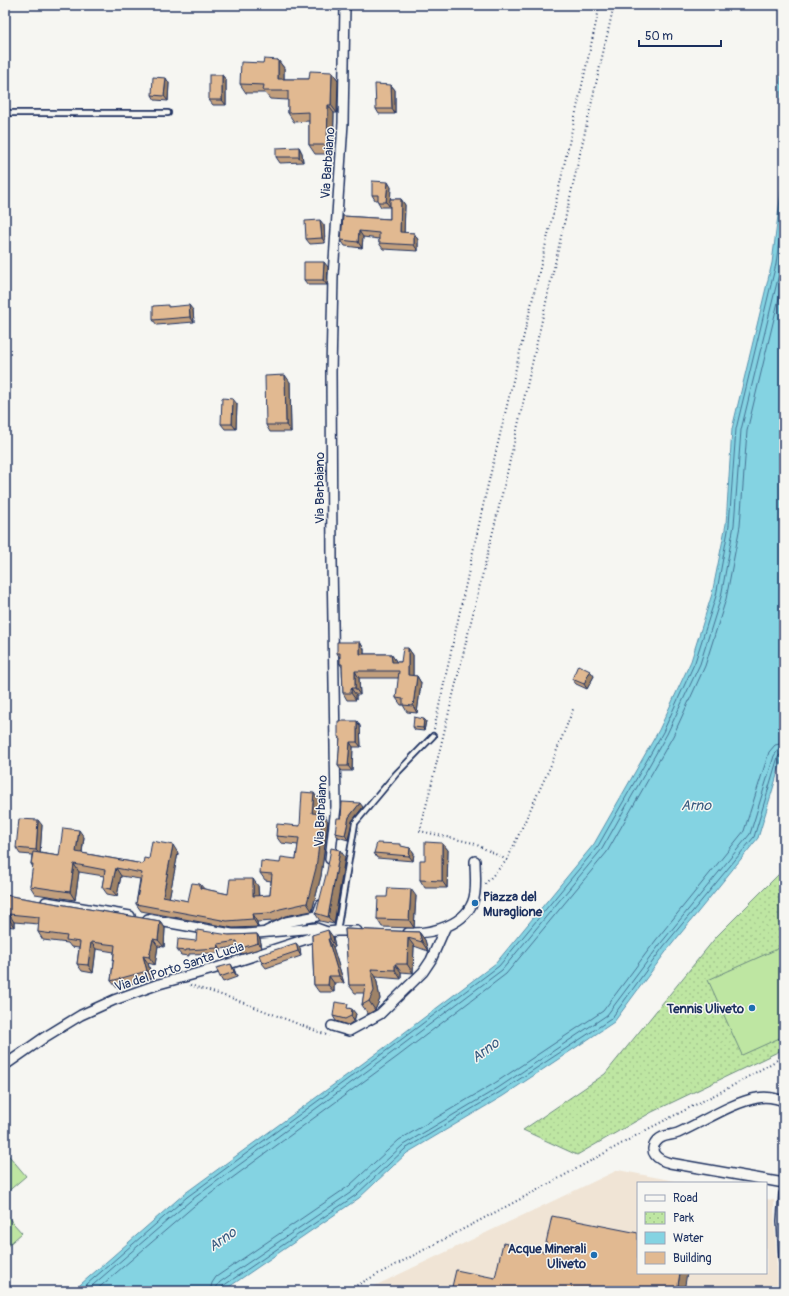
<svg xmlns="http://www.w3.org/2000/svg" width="789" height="1296" viewBox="0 0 789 1296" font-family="Pangolin,sans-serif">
  <defs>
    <pattern id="park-dots" width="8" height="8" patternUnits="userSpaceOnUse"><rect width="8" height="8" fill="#bee6a2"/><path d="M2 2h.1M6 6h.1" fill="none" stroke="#a3c68e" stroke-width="1.8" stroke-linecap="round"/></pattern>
  </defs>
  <rect width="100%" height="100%" fill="#f6f6f2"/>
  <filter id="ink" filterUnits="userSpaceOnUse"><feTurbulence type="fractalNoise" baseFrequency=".025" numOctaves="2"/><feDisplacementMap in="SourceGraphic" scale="8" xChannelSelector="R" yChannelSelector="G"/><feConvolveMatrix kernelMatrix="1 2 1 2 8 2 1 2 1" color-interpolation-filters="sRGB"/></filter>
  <g filter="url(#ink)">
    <path fill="#f0e4d5" d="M618,1170L685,1183H638V1273H766V1199L774,1200L778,1291H364Z"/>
    <path fill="url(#park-dots)" stroke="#6c8a80" d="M784,869V1049L652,1112L577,1155L523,1130L605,1074L717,936Z"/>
    <g fill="#bee6a2" stroke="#6c8a80">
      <path d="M784,946V1036L742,1055L708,980Z"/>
      <path d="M5,1151L26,1176L5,1194Z"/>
      <path d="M5,1214L22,1233L5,1248Z"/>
    </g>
    <path fill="#84d3e2" stroke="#5a91ad" d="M784,54V752L758,838L668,949L614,1022L503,1096L407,1153L359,1198L223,1291H73L184,1194L388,1045L496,963L594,844L659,730L691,661L712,594L726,524L732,429L772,263L783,176L780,82Z"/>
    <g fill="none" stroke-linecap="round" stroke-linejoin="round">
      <g stroke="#457193" stroke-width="1">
        <path d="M79,1291L187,1197L390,1048L499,966L598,846L663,732L695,662L716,596L729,525L736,429L776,264L784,200"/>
        <path d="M86,1291L190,1201L393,1052L502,970L602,849L667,734L700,664L721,597L734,525L741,430L781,266L784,239"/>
        <path d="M95,1291L194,1206L397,1057L506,974L607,852L673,736L705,666L726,599L740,526L747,431L784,277"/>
        <path d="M210,1291L212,1283L216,1277L349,1186L399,1140L495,1083L603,1011L656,940L744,831L769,752L775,745L784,743"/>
        <path d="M216,1291L217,1286L220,1282L353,1191L403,1145L498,1088L607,1015L661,943L750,834L774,756L778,750L784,749"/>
        <path d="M221,1291L223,1286L356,1195L405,1149L500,1092L611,1019L664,946L754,837L778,757L780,755L784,754"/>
      </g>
      <g stroke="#1b2f5e" stroke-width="8">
        <g id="lane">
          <path d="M5,113H168"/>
          <path d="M337,931L355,823L396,774L433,736"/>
        </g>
      </g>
      <g stroke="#1b2f5e" stroke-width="12">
        <g id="street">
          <path d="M330,859L336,807L332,561L331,372L333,276L343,123L345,5"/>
          <path d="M46,902L130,916"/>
          <path d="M148,919L232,934H246L316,928L327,932L337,931H357"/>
          <path d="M267,931L286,922L317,916L321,905"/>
          <path d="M408,933C432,934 467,925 474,898C477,887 475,873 475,861"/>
          <path d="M332,1026L349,1031L380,1014L423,972L431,960L445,928"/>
          <path d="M5,1065L45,1037L81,1015L114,1000L159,984L213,969L322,934"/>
          <path d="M784,1101C774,1098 767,1096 757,1098C733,1102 701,1123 678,1133C671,1136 664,1134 658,1140C646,1152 658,1160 670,1163L784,1183"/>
          <path d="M784,1194L782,1221L784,1260"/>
        </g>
      </g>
      <g stroke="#1b2f5e" stroke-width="2" stroke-dasharray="1 3" stroke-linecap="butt">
        <path d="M434,729L485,497L554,210L600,5"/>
        <path d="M507,860L473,843L420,831L505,482L614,5"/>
        <path d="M485,884L507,860L551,765L574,707"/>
        <path d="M190,985L234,999L329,1036"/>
        <path d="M346,1291L545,1186L650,1128L734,1085L784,1056"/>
      </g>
      <use href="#lane" stroke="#f6f6f2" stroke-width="4.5"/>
      <use href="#street" stroke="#f6f6f2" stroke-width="9"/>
    </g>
    <g fill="#c29f7d" stroke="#1b2f5e">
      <path d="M278,60L284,68V79H309L332,72L338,80L337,113H334L333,154H315L309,145V121L294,122L288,113V100L270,99L265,93H246L240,84L263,63Z"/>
      <path d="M222,75L226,80V105H213L209,100Z"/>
      <path d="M169,83L168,101L155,100L152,95Z"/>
      <path d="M391,85L395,90V114H379L376,109Z"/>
      <path d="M299,147L302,153L303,162L280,163L276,157Z"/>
      <path d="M391,187L390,199H401L405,205L404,233H414L418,240V251L383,249L379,243V239L363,237L362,248L345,246L341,240L343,216L390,219V207H381L378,202V200H375L372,195Z"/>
      <path d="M324,225L325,243L310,244L306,239Z"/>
      <path d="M328,267L327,285H308L304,280Z"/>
      <path d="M169,307L193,310L194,322L157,325L153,320Z"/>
      <path d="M290,382L291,432H270L266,425Z"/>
      <path d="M237,404L236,429H225L221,424Z"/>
      <path d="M360,642L364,649V654H391L396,661V662H401L408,648L413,655V676H417L421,683L417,713L407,712L403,705H401L396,698L399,678H359L360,695H356V700H347L343,693L342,667L340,664V658L337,653Z"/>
      <path d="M590,671L594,676L587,689L576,684L572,679Z"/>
      <path d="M357,721L360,726L361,747H353L352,771H342L338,766L340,739L338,737Z"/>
      <path d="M426,721L424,731L415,730L413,727Z"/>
      <path d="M319,800L318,813L328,821L321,876L312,911L285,916L275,921L257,922L258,927L233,928L141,911L136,904L140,879L121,876L117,896L107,894L102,887L104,876L79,872L75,900L35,894L30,886L33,867L31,864L32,855L20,854L16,848L42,825L40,853L59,856L84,837L82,853L143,864L149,859L178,853L169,898L188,901L204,889L228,894L258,886L259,896L270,895L271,881L265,880L260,873L280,863L296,859L298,845L281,843L276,836L300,826Z"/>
      <path d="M363,807L352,821L348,840L338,837L335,833L341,818Z"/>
      <path d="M442,843L448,850L447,888H425L420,880L425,860Z"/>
      <path d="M403,847L410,848L414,853L413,861L377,858L374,853Z"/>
      <path d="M345,857L334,924L320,921L315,913L317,910Z"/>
      <path d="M5,895L160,921L165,928L164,947L158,946L155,965L148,963L152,978L117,988L111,981L114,952L96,949L93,973L82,971L77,964L79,948L71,947L68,943L43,940L38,932L39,924L14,922V927L5,926Z"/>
      <path d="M416,896L414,928L382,927L377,919L387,897Z"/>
      <path d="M345,929L419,932L425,940L428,951L414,946L413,973L401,972V979L376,977L380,999L375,1010L368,1014L362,1005L364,993H355L349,985Z"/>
      <path d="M257,934L260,939L262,948L242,954L238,949V947L221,949V953L189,954V956L181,955L177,950L196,941L229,935Z"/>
      <path d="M312,935L333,937L335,946L333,947L344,983H334V992H319L314,985Z"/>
      <path d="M300,948L301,956L266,968L262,963Z"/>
      <path d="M234,969L237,977L223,982L220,977Z"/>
      <path d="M350,1008L356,1014L354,1021L348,1025L336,1021L333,1016Z"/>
    </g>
    <g fill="#9e8266" stroke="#1b2f5e">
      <path d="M278,60L284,68V88L278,79Z"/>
      <path d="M332,72L338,80L337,113L331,105Z"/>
      <path d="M222,75L226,80V105L222,100Z"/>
      <path d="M166,78L169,83L168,101L164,96Z"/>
      <path d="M391,85L395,90V114L392,109Z"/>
      <path d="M328,105L334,113L333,154L327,145Z"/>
      <path d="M299,147L302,153L303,162L299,157Z"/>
      <path d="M388,182L391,187L390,207L386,202Z"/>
      <path d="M401,199L405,205L404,238L400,232Z"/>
      <path d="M320,220L324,225L325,243L322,238Z"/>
      <path d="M359,231L363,237L362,248L358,242Z"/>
      <path d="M414,233L418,240V251L414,245Z"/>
      <path d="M324,262L328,267L327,285L323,280Z"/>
      <path d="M189,305L193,310L194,322L190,317Z"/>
      <path d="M285,375L290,382L291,432L286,425Z"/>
      <path d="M233,399L237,404L236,429L232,424Z"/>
      <path d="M360,642L364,649V661L360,654Z"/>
      <path d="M408,648L413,655V682L408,675Z"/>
      <path d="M391,654L396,661V669L392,662Z"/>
      <path d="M355,671L359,678L360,695L355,688Z"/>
      <path d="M590,671L594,676L587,689L584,684Z"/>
      <path d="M417,676L421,683L417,713L413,706Z"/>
      <path d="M351,688L356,695V700L351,693Z"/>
      <path d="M424,719L426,721L424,731L423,728Z"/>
      <path d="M357,721L360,726L361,747L357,742Z"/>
      <path d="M350,742L353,747L352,771L348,766Z"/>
      <path d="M314,793L319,800L317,821L312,813Z"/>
      <path d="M360,803L363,807L352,821L348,840L345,835L349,817Z"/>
      <path d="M323,814L328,821L321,876L312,911L307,903Z"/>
      <path d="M38,820L42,825L40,855L36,850Z"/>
      <path d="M79,830L84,837L81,859L76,852Z"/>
      <path d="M442,843L448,850L447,888L442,881Z"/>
      <path d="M173,845L178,853L168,904L163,896Z"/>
      <path d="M410,848L414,853L413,861L409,856Z"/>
      <path d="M340,850L345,857L334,924L328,917Z"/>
      <path d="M74,864L79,872L75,900L70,892Z"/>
      <path d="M116,868L121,876L117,896L111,889Z"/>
      <path d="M253,879L258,886L259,903L253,896Z"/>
      <path d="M200,884L206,891L200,888Z"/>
      <path d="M411,889L416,896L414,928L409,920Z"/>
      <path d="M9,914L14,922V927L9,919Z"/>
      <path d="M252,914L257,922L258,927L253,919Z"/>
      <path d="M160,921L165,928L164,947L158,940Z"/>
      <path d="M328,930L333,937L335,946L330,939Z"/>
      <path d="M419,932L425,940L428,951L422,942Z"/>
      <path d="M257,934L260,939L262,948L258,943Z"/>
      <path d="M408,938L414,946L413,973L407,964Z"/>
      <path d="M153,939L158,946L155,965L149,957Z"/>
      <path d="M328,939L333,947L344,983L339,976Z"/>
      <path d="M91,942L96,949L93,973L88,965Z"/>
      <path d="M296,943L300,948L301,956L298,951Z"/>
      <path d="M218,944L221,949V953L218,948Z"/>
      <path d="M143,956L148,963L152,978L147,971Z"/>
      <path d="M231,964L234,969L237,977L234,972Z"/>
      <path d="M395,964L401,972V979L395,970Z"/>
      <path d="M371,969L376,977L380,999L375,1010L369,1001Z"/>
      <path d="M329,976L334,983V992L328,985Z"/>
      <path d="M352,1009L356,1014L354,1021L351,1016Z"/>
      <path d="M680,1273H687L684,1291H677Z"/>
    </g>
    <g fill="#e1b991" stroke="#1b2f5e">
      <path d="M264,59L278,60V79H309L310,71L332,72L331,105H328L327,145H309V112L288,113V91H263L264,85L240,84L241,62L263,63Z"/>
      <rect x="209" y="75" width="13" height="25"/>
      <path d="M153,77L166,78L164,96L152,95Z"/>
      <path d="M375,84L391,85L392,109H376Z"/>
      <path d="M299,147V157H276V148Z"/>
      <path d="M372,181L388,182L386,202H378V195H372Z"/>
      <path d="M390,199H401L400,232L414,233V245L379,243V233L359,231L358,242L341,240L343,216L390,219Z"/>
      <path d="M320,220L322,238L306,239L305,221Z"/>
      <path d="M304,262H324L323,280H304Z"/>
      <path d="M168,305V307L189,305L190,317L153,320V306Z"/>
      <path d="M285,375L286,425H266L265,376Z"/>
      <path d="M222,398L233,399L232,424H221Z"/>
      <path d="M337,642H360V654H391L392,662H401L403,648H408V675L417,676L413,706L403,705V699L396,698L399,671H355V688H351V693H343L342,664H340V653H337Z"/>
      <path d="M578,665L590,671L584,684L572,679Z"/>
      <path d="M414,717L424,719L423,728L413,727Z"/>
      <path d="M338,721H357V742H350L348,766H338L340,737H338Z"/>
      <path d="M302,792L314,793L312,813L323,814L316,868L307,903L280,909L270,913L252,914L253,919L227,921L136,904L142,873L116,868L111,889L102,887L105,870L74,864L70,892L30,886L33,864H31L33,852L59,856L63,828L79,830L76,852L143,864L144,858L149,859L152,841L173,845L163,896L188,901L192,883L200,884V888L228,894L230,879H253V896L270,895L272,874L260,873L261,861L280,863L281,857L296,859L299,838L276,836L277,824L300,826Z"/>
      <path d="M342,802L360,803L349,817L345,835L335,833L337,818H341Z"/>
      <path d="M19,819L38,820L36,850L16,848Z"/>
      <path d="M425,842L442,843V881L420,880V860H425Z"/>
      <path d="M377,843L401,844V846L410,848L409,856L374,853Z"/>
      <path d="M331,848L340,850L328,917L315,913L317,910L327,871Z"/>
      <path d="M388,888L411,889L409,920L377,919L378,897H387Z"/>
      <path d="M5,895L160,921L158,940L153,939L149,957L143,956L147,971L111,981L115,945L91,942L88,965L77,964L80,942L66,940L67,936L38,932L39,917L9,914V919H5Z"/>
      <path d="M345,929L419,932L422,942L408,938L407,964H395V970L371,969L374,991L369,1001L362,1005L365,985H349Z"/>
      <path d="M197,930L229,935L257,934L258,943L238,949L237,941L218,944V948L186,950V951L177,950L178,939L196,941Z"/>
      <path d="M328,930L330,939H328L339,976H329L328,985H314L312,935Z"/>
      <path d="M296,943L298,951L262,963L259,955Z"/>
      <path d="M231,964L234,972L220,977L216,968Z"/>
      <path d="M335,1002L348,1004L347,1008L352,1009L351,1016L345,1019L333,1016Z"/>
      <path d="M552,1216L638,1233V1273H680L677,1291H451L456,1270L495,1278L503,1243L544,1252Z"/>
    </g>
  </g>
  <g fill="#1f6fb2" stroke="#f6f6f2" stroke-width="1.5">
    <circle cx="475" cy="903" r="4"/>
    <circle cx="752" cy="1008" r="4"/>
    <circle cx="594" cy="1255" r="4"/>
  </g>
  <g text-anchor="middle" stroke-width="3" stroke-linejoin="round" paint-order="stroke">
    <g font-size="13" fill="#1b2f5e" stroke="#f6f6f2">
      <text transform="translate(327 163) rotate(-86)" y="5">Via Barbaiano</text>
      <text transform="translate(319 488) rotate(-90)" y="5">Via Barbaiano</text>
      <text transform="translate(320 811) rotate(-87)" y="5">Via Barbaiano</text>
      <text transform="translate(179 966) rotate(-18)" y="5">Via del Porto Santa Lucia</text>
    </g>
    <g font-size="13" font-weight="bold" fill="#1b2f5e" stroke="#f6f6f2" text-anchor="end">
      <text x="483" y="901" text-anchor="start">Piazza del<tspan x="483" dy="15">Muraglione</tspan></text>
      <text x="744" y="1013">Tennis Uliveto</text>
      <text x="586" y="1253">Acque Minerali<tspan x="586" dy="15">Uliveto</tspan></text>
    </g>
    <g font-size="14" font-style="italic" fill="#35587f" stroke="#f6f6f2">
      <text x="696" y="810">Arno</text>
      <text transform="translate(485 1050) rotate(-37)" y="5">Arno</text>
      <text transform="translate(222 1239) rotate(-35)" y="5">Arno</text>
    </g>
  </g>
  <rect width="789" height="1296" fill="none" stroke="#f6f6f2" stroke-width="20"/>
  <rect x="10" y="10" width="769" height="1276" fill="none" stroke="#1b2f5e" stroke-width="1.5" filter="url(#ink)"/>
  <rect x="637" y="1182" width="130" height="92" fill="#f6f6f2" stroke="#9ea6b7"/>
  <rect x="645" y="1195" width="20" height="6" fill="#f6f6f2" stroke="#9ea6b7"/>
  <text x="673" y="1202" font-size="12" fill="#1b2f5e">Road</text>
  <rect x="645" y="1212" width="20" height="12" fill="url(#park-dots)" stroke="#9ea6b7"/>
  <text x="673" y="1222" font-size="12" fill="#1b2f5e">Park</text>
  <rect x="645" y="1232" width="20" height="12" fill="#84d3e2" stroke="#9ea6b7"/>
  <text x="673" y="1242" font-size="12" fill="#1b2f5e">Water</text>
  <rect x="645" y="1252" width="20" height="12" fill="#e1b991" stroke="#9ea6b7"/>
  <text x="673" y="1262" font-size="12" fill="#1b2f5e">Building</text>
  <path d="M639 40v6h82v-6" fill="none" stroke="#1b2f5e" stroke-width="2"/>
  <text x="645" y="40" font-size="12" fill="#1b2f5e" stroke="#f6f6f2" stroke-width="3" paint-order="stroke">50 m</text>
</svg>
